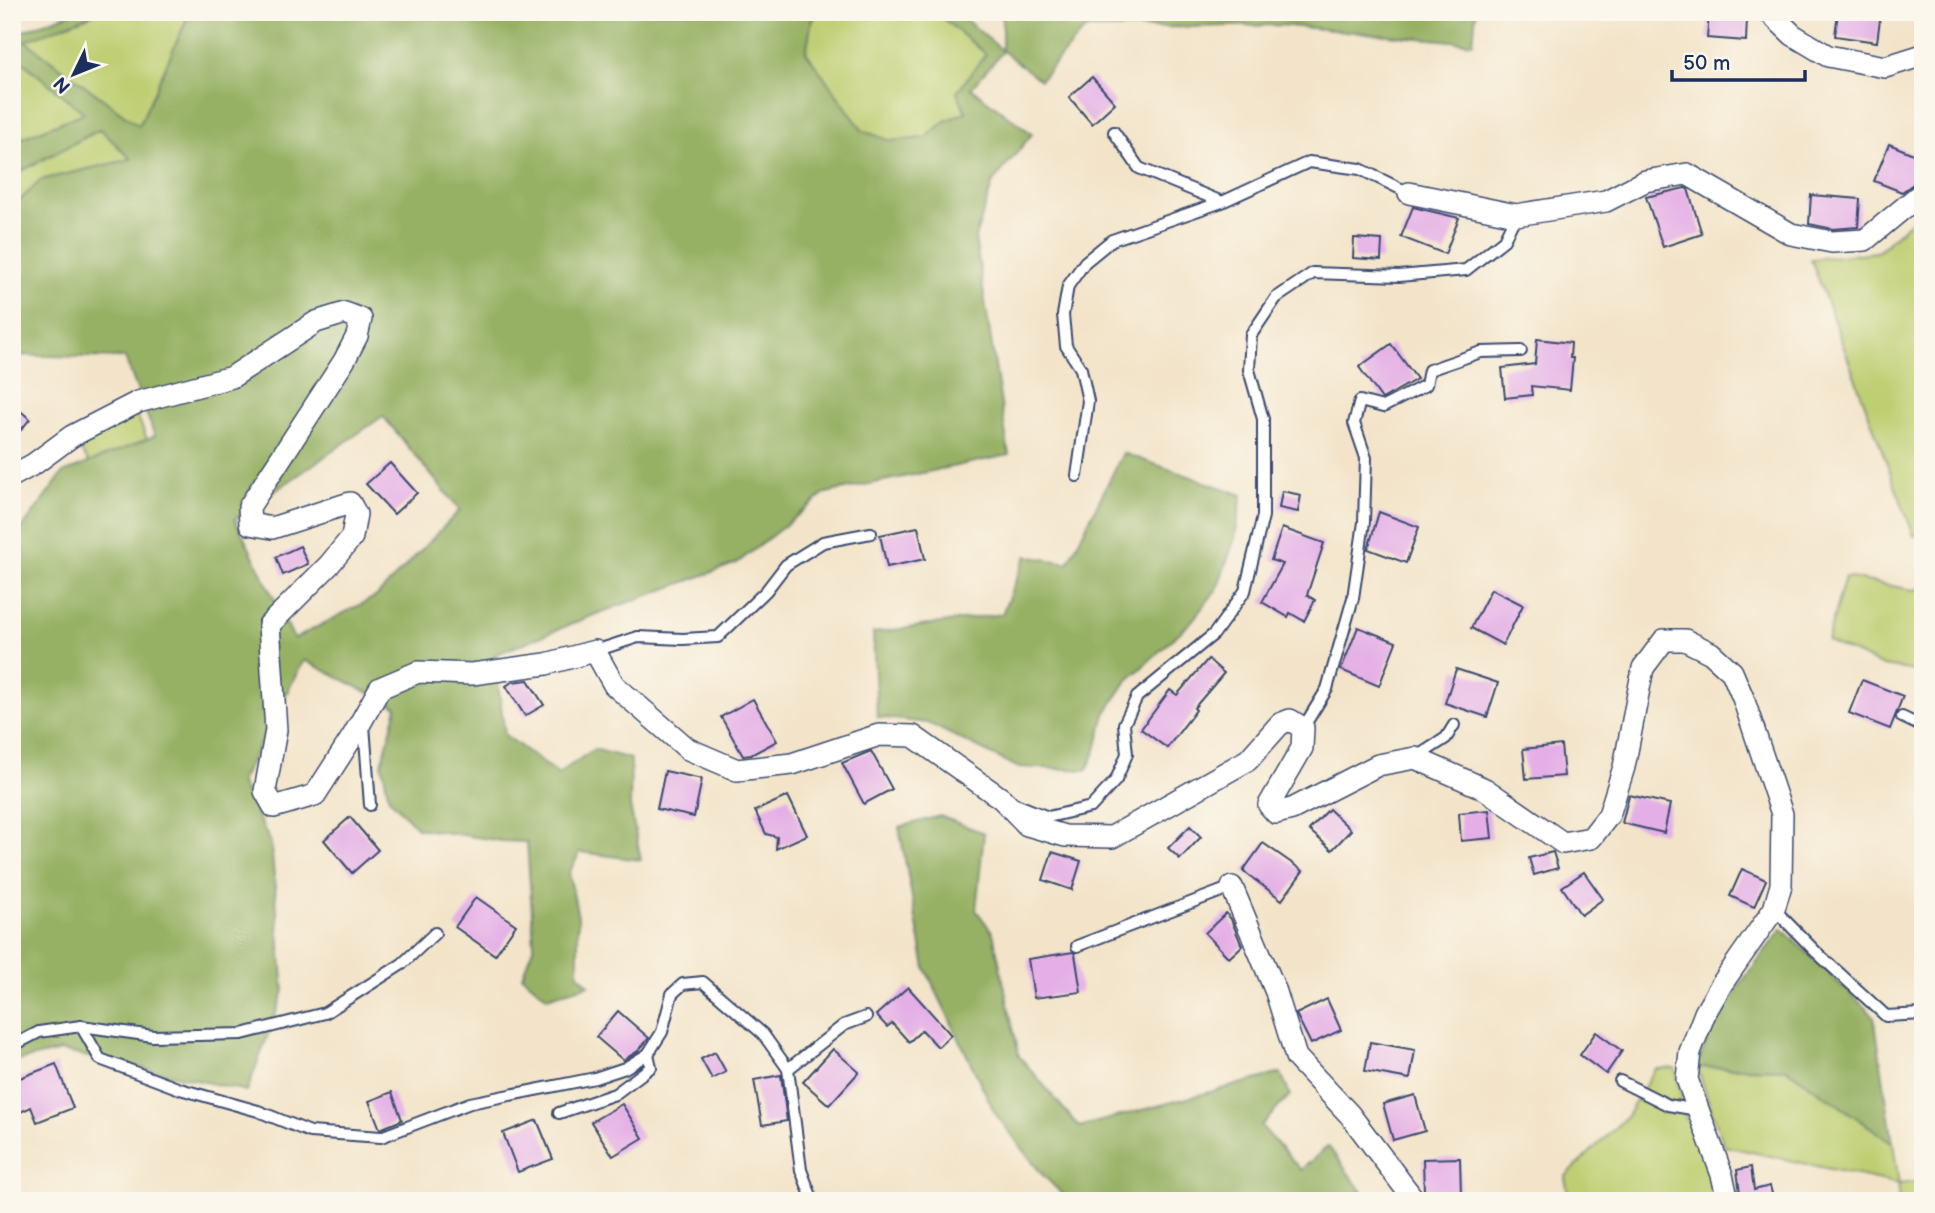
<svg xmlns="http://www.w3.org/2000/svg" width="1935" height="1213" viewBox="0 0 1935 1213" font-family="'Balsamiq Sans',sans-serif">
  <rect width="100%" height="100%" fill="#fbf7ec"/>
  <filter id="ink" filterUnits="userSpaceOnUse"><feTurbulence type="fractalNoise" baseFrequency=".0143" numOctaves="2"/><feDisplacementMap in="SourceGraphic" scale="14" xChannelSelector="R" yChannelSelector="G"/><feConvolveMatrix kernelMatrix="1 2 1 2 8 2 1 2 1" color-interpolation-filters="sRGB"/></filter>
  <filter id="wash" filterUnits="userSpaceOnUse"><feTurbulence type="fractalNoise" baseFrequency=".00686" numOctaves="4" result="noise"/><feDisplacementMap in="SourceGraphic" scale="28" xChannelSelector="R" yChannelSelector="G"/><feGaussianBlur stdDeviation="1.57" result="paint"/><feColorMatrix in="noise" values="0 0 0 0 0 0 0 0 0 0 0 0 0 0 0 0 0 1.4 0 .05"/><feComposite in="paint" operator="in"/></filter>
  <g filter="url(#wash)">
    <rect width="100%" height="100%" fill="#f3e4c9"/>
    <g fill="#bece71" stroke="#6c7e68" stroke-width="2">
      <path d="M99,12H190L139,126L24,40Z"/>
      <path d="M818,12H935L986,54L957,92L966,112L945,121L925,138L891,141L863,131L806,52L812,19Z"/>
      <path d="M12,59H19L85,113L12,142Z"/>
      <path d="M101,129L131,159L41,180L12,208V176Z"/>
      <path d="M1923,210V532L1914,536L1811,259L1877,252Z"/>
      <path d="M135,410L151,449L98,473L75,444Z"/>
      <path d="M1845,577L1913,590L1923,588V672L1883,666L1827,641Z"/>
      <path d="M1697,1067L1787,1069L1893,1143L1899,1184L1923,1181V1201H1898L1899,1184L1724,1146Z"/>
      <path d="M1675,1068L1686,1118L1715,1177L1718,1201H1569L1565,1177L1627,1116L1655,1069Z"/>
    </g>
    <g fill="#96b163" stroke="#587060" stroke-width="2" fill-rule="evenodd">
      <path d="M74,12H99L25,41L139,126L190,12H818L812,19L806,52L863,131L891,141L925,138L945,121L966,112L957,92L986,54L935,12H956L1002,50V12H1476L1473,43L1279,25L1085,29L1040,80L1003,51L971,88L1032,134L993,182L975,238L1009,455L826,493L737,563L599,613L494,655L505,735L558,774L594,749L631,759L630,806L641,860L580,852L569,873L578,917V974L589,985L547,997L522,976L534,945L527,842L502,841L417,828L389,798L382,764L397,707L304,660L240,782L271,843L284,991L247,1091L61,1051L12,1062V542L63,473L155,436L125,358L12,355V208L41,180L131,159L100,129L12,176V142L84,113L19,59H12V35ZM383,416L460,510L377,596L294,639L235,519Z"/>
      <path d="M1123,453L1242,495L1235,538L1217,589L1191,622L1126,682L1105,714L1096,750L1087,770L1017,767L928,723L877,717L873,633L1002,614L1026,556L1068,563Z"/>
      <path d="M940,816L984,833L976,910L993,933L1019,1056L1079,1127L1281,1073L1290,1095L1261,1126L1301,1170L1328,1146L1369,1201H1069L1041,1173L995,1113L925,968L899,827Z"/>
      <path d="M1782,929L1874,1016L1893,1143L1787,1069L1697,1067C1713,1015 1749,972 1782,929Z"/>
    </g>
    <g id="blocks">
      <g fill="#e4afe6">
        <path d="M1838,12H1881L1877,42L1835,36Z"/>
        <path d="M1709,14L1747,18L1746,41L1707,38Z"/>
        <path d="M1092,77L1115,103L1092,124L1069,97Z"/>
        <path d="M1889,144L1923,158V172L1920,179L1902,192L1874,181Z"/>
        <path d="M1685,188L1688,189L1702,234L1663,247L1646,197Z"/>
        <path d="M1811,195L1860,199L1858,227L1833,229L1809,224Z"/>
        <path d="M1413,207L1459,218L1445,254L1401,237Z"/>
        <path d="M1354,238L1382,240L1381,260L1353,258Z"/>
        <path d="M1537,339L1571,343L1570,358H1573L1570,390L1531,386L1532,395L1505,398L1502,368L1535,364Z"/>
        <path d="M1391,344L1417,379L1382,399L1359,367Z"/>
        <path d="M12,404L30,419L12,441Z"/>
        <path d="M390,463L417,493L394,514L366,484Z"/>
        <path d="M1282,491L1301,495L1298,512L1279,508Z"/>
        <path d="M1379,512L1419,527L1406,563L1368,549Z"/>
        <path d="M918,527L925,559L887,567L880,535Z"/>
        <path d="M1282,528L1324,543L1307,595L1315,600L1304,621L1290,613L1288,617L1262,602L1283,564L1271,560Z"/>
        <path d="M300,546L308,564L283,575L276,557Z"/>
        <path d="M1491,589L1523,605L1503,645L1471,628Z"/>
        <path d="M1358,627L1396,642L1379,686L1341,670Z"/>
        <path d="M1208,659L1224,673L1194,708L1196,710L1167,748L1141,729L1170,690L1177,695Z"/>
        <path d="M1456,669L1498,683L1487,717L1445,703Z"/>
        <path d="M528,680L544,705L525,716L506,686L512,682Z"/>
        <path d="M1862,680L1903,696L1890,729L1849,713Z"/>
        <path d="M753,699L777,741L751,755L743,756L721,717Z"/>
        <path d="M1561,745L1564,776L1526,779L1523,749Z"/>
        <path d="M871,751L892,789L864,804L842,763Z"/>
        <path d="M665,771L702,779L694,817L657,809Z"/>
        <path d="M1629,795L1670,804L1664,833L1622,823Z"/>
        <path d="M788,796L807,835L776,849L777,837L766,834L755,811Z"/>
        <path d="M1329,809L1351,830L1332,850L1309,830Z"/>
        <path d="M1489,810L1492,838L1461,841L1459,813Z"/>
        <path d="M350,817L378,850L352,873L324,840Z"/>
        <path d="M1190,826L1201,837L1180,859L1168,848Z"/>
        <path d="M1263,843L1303,871L1282,900L1243,871Z"/>
        <path d="M1052,852L1081,861L1072,890L1043,880Z"/>
        <path d="M1553,852L1558,868L1534,875L1529,858Z"/>
        <path d="M1742,869L1766,880L1754,907L1730,896Z"/>
        <path d="M1584,872L1603,899L1581,915L1562,887Z"/>
        <path d="M476,897L516,925L495,955L455,927Z"/>
        <path d="M1226,913L1231,919L1242,946L1229,958L1205,933Z"/>
        <path d="M1073,952L1075,954L1081,992L1034,998L1028,959Z"/>
        <path d="M908,987L951,1035L938,1047L922,1030L909,1042L892,1023L887,1027L876,1015Z"/>
        <path d="M1327,999L1341,1030L1311,1044L1296,1014Z"/>
        <path d="M618,1011L649,1038L638,1051L623,1060L596,1037Z"/>
        <path d="M1596,1032L1622,1051L1606,1074L1580,1055Z"/>
        <path d="M1370,1042L1415,1050L1410,1079L1365,1071Z"/>
        <path d="M833,1049L859,1072L829,1105L803,1082Z"/>
        <path d="M715,1052L726,1072L712,1079L701,1059Z"/>
        <path d="M56,1064L73,1108L37,1122L31,1107L12,1116V1081Z"/>
        <path d="M781,1075L787,1121L762,1125L754,1080Z"/>
        <path d="M392,1092L402,1120L380,1129L369,1101Z"/>
        <path d="M1415,1095L1425,1131L1393,1140L1383,1104Z"/>
        <path d="M622,1104L643,1138L613,1156L591,1122Z"/>
        <path d="M537,1120L553,1159L518,1172L503,1133Z"/>
        <path d="M1460,1158L1461,1196H1427L1424,1191L1423,1159Z"/>
        <path d="M1751,1167L1754,1190L1770,1186L1774,1201H1741L1737,1170Z"/>
      </g>
    </g>
  </g>
  <g filter="url(#ink)">
    <use href="#blocks" fill-opacity="0" stroke="#3b4a6e" stroke-width="2"/>
    <g fill="none" stroke-linecap="round" stroke-linejoin="round">
      <g stroke="#3b4a6e" stroke-width="14">
        <g id="service">
          <path d="M1114,132L1139,168L1222,202L1309,162L1360,169L1409,193"/>
          <path d="M1077,476L1088,401L1081,369L1066,346L1063,315L1068,286L1085,262L1112,240L1222,202"/>
          <path d="M595,651L638,637L683,639L718,637L766,591L786,565L823,542L871,533"/>
          <path d="M1902,717L1923,727"/>
          <path d="M364,725L370,805"/>
          <path d="M1303,728L1327,689L1353,598L1364,522L1366,458L1354,423L1360,401L1383,407L1426,385L1429,370L1481,352L1521,351"/>
          <path d="M1415,758L1446,738L1454,725"/>
          <path d="M1013,803L1048,817L1091,807L1116,780L1127,754L1124,724L1137,697L1214,634L1245,591L1263,516V419L1249,370L1251,335L1276,298L1313,273L1399,276L1466,270L1504,240L1516,215"/>
          <path d="M1774,909L1815,951L1886,1016L1923,1014"/>
          <path d="M1077,946L1232,887"/>
          <path d="M81,1026L100,1059L180,1089L258,1111L310,1132L381,1137L470,1103L595,1078L625,1068L648,1054L662,1032L672,994L683,984L703,982L763,1034L788,1069L801,1170L813,1201"/>
          <path d="M12,1046L39,1032L81,1026L153,1036L242,1034L325,1013L402,964L435,933"/>
          <path d="M788,1069L844,1025L866,1017"/>
          <path d="M1620,1081L1668,1105L1698,1110"/>
          <path d="M559,1113L615,1094L651,1067L648,1054"/>
        </g>
      </g>
      <g stroke="#3b4a6e" stroke-width="24">
        <g id="minor">
          <path d="M1769,12L1793,35L1828,56L1885,67L1923,55"/>
          <path d="M1409,193L1516,215L1606,201L1645,181L1687,174L1791,234L1832,242L1865,240L1923,192"/>
          <path d="M12,476L34,464L72,436L138,402L232,377L316,322L345,313L361,319L357,336L344,361L249,507L250,524L272,528L350,503L356,514L352,537L329,565L269,625L276,730L265,791L274,807L315,795L353,736L380,688L418,672L472,674L546,664L595,651L614,685L688,749L737,770L792,764L879,735L913,736L1002,799L1027,825L1065,836L1112,837L1248,760L1280,724L1290,720L1303,728L1302,748L1269,805L1276,813L1292,809L1378,765L1415,758L1485,789L1563,843L1591,838L1609,815L1624,767L1643,668L1664,640H1685L1711,653L1732,672L1743,698L1782,814L1781,885L1774,909L1721,985L1705,1013L1690,1052L1687,1079L1722,1175L1728,1201"/>
          <path d="M1232,887L1276,992L1296,1057L1350,1115L1415,1201"/>
        </g>
      </g>
      <use href="#service" stroke="#fff" stroke-width="10"/>
      <use href="#minor" stroke="#fff" stroke-width="21"/>
    </g>
  </g>
  <rect width="1935" height="1213" fill="none" stroke="#fbf7ec" stroke-width="42"/>
  <g transform="translate(74 74) rotate(227)" stroke="#fbf7ec" stroke-width="5" paint-order="stroke">
  <path d="M0-5L12 26L0 18L-12 26Z" fill="#1b2f5e"/>
  <text y="-10" font-size="19" font-weight="bold" text-anchor="middle" fill="#1b2f5e">N</text>
  </g>
  <path d="M1672 70v10h133v-10" fill="none" stroke="#1b2f5e" stroke-width="3.5"/>
  <text x="1683" y="70" font-size="21" fill="#1b2f5e" stroke="#fbf7ec" stroke-width="5" paint-order="stroke">50 m</text>
</svg>
